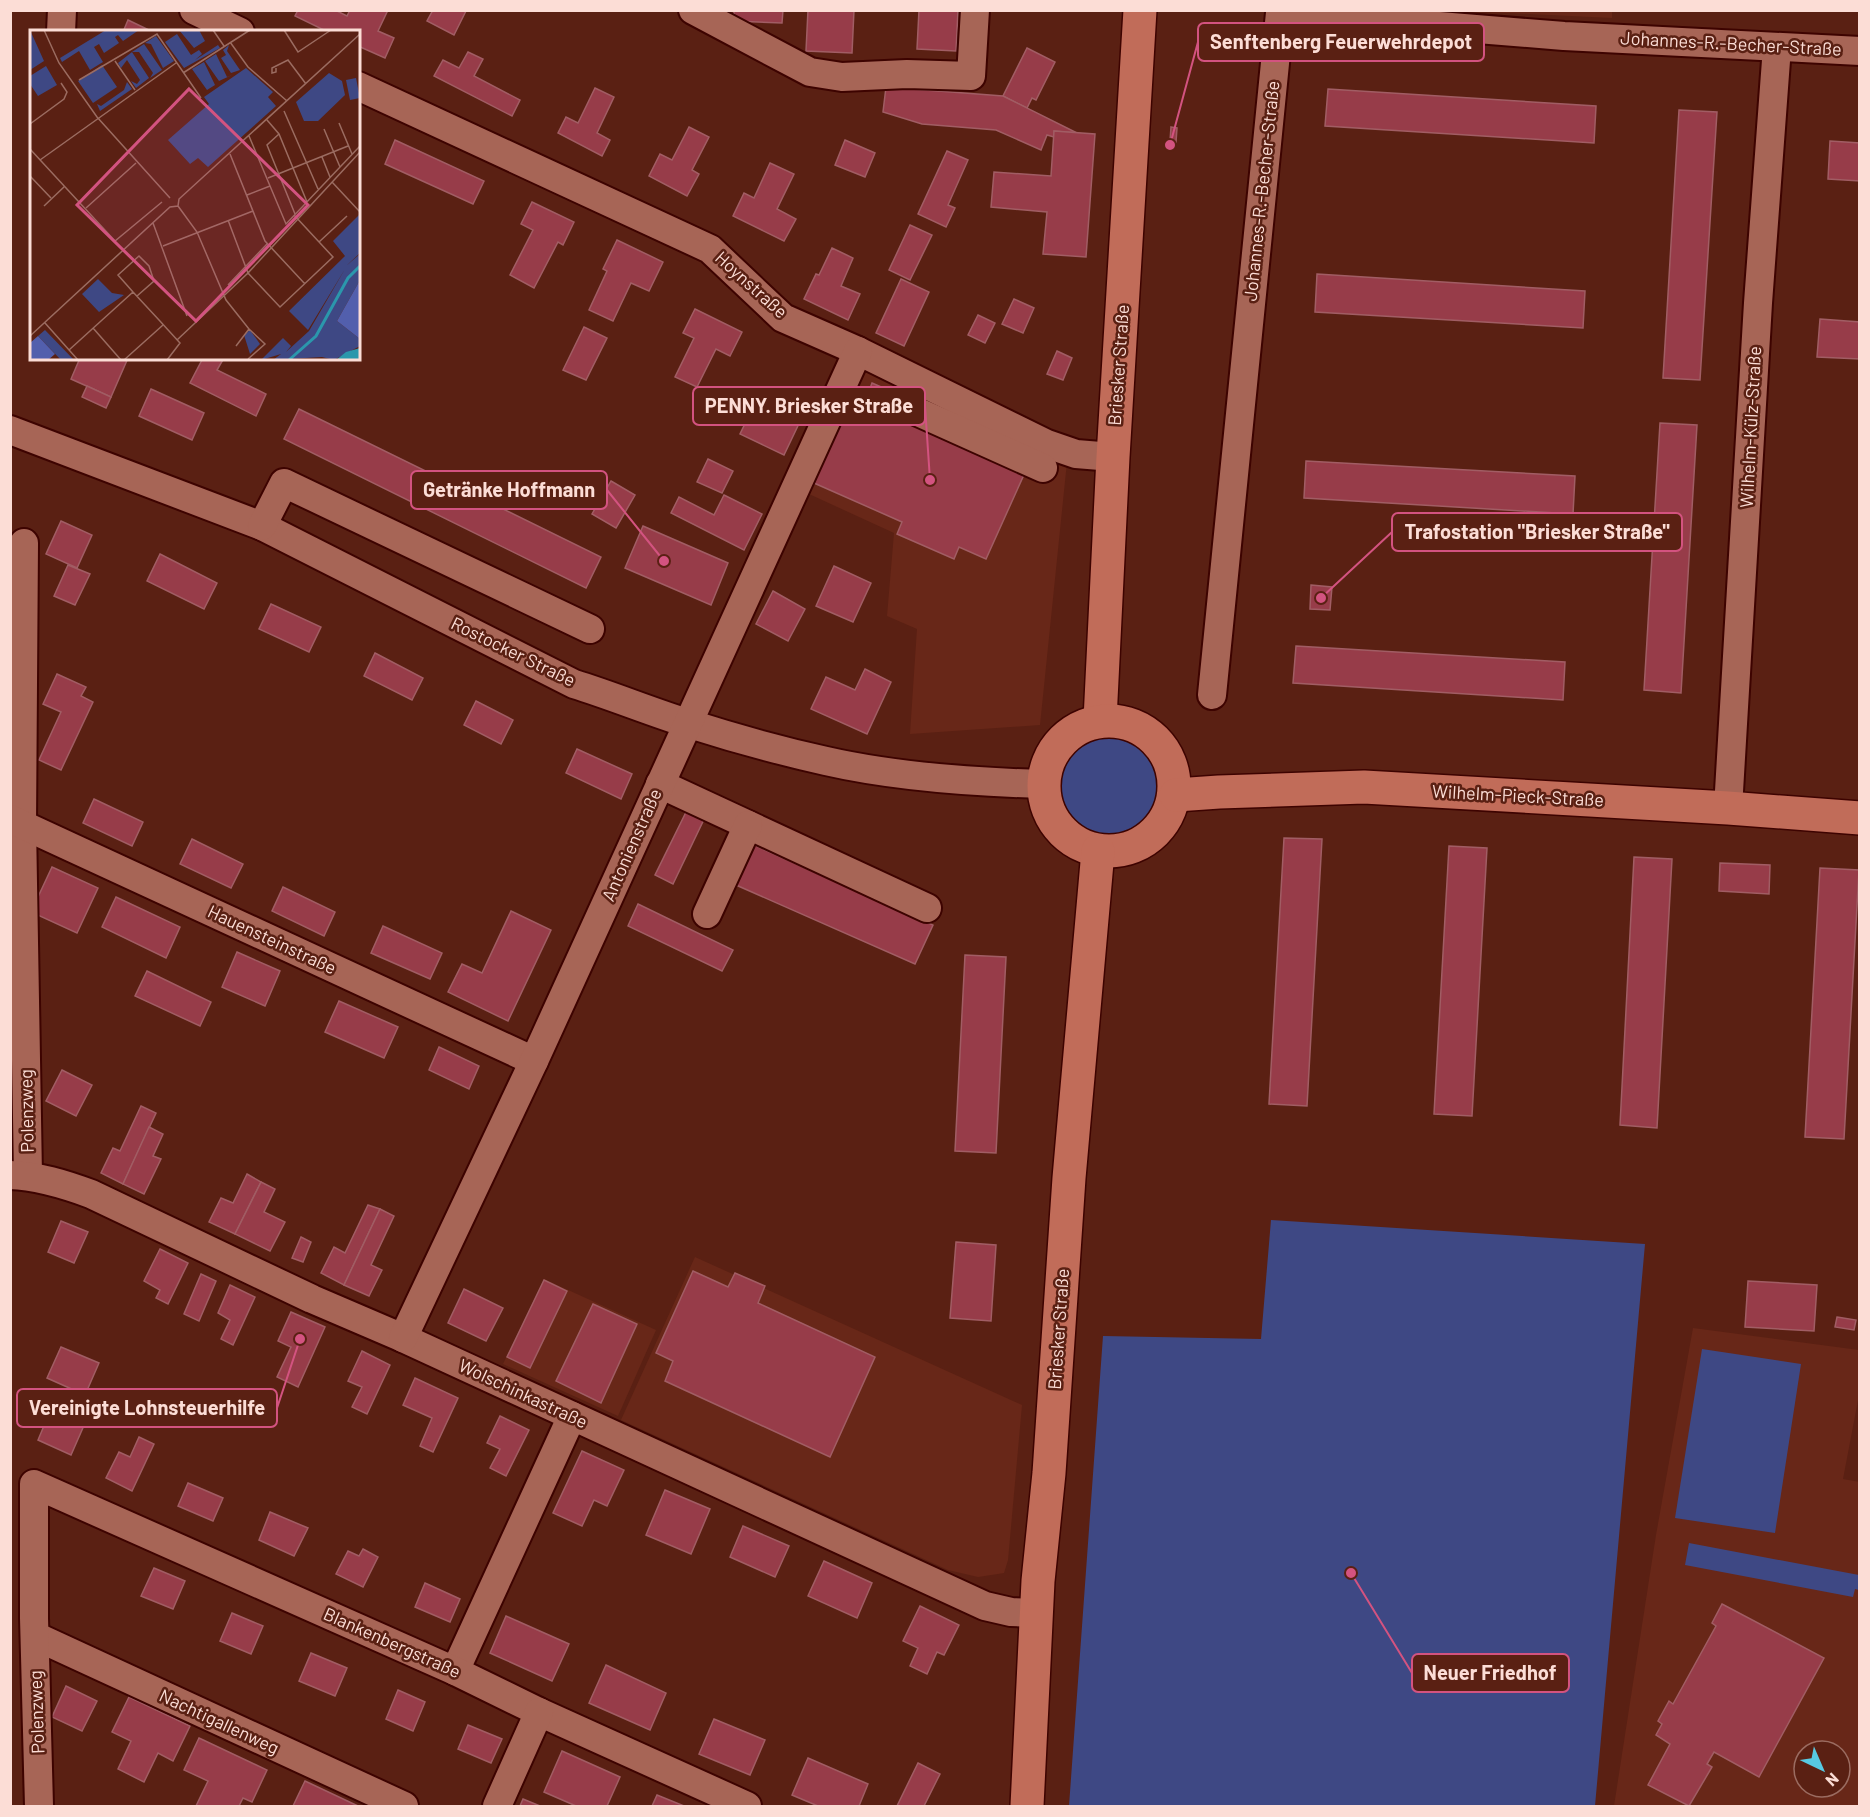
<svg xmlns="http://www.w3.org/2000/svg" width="1870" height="1817" viewBox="0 0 1870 1817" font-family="Barlow,sans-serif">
  <rect width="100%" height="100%" fill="#5a2013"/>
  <g fill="#682718" fill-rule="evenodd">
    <path d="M1466,11L1612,10V18Z"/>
    <path d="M865,366L1067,462L1040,725L910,734L917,629L887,616L894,533L809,494Z"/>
    <path d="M695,1257L1022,1405L1008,1560L1004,1573L978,1577L948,1570L621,1420Z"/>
    <path d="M544,1279L656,1330L618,1416L503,1364Z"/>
    <path d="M1693,1328L1859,1350V1395L1843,1479L1860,1482L1859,1806H1614L1656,1535ZM1804,1751H1840V1787H1804Z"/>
  </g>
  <g fill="#3e4884">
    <circle cx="1110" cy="787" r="53"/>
    <path d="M1271,1220L1645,1244L1595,1806H1069L1103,1336L1261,1339Z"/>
    <path d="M1702,1349L1801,1364L1775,1533L1675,1518Z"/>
    <path d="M1689,1543L1859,1575V1590L1855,1589L1853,1597L1685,1565Z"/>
  </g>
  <g fill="#973c49" stroke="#a15d64" stroke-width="1.5">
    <path d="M298,10H335L347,16L350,10H388L378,31L394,38L385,58L358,46V32H328L295,16Z"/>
    <path d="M433,10H465L466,11L454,35L427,21Z"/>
    <path d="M734,10H783L782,23L734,21Z"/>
    <path d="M808,10H854L852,53L806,51Z"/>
    <path d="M919,10H958L956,51L917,49Z"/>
    <path d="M128,20L153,32H123Z"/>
    <path d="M1027,48L1055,62L1036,100L1032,98L1027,108L1003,96Z"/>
    <path d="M468,52L483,59L474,76L520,100L512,116L434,76L443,60L459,68Z"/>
    <path d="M886,87L1003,96L1077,133L1054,131V137L1047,135L1041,150L996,130L922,124L883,112Z"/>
    <path d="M595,88L614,97L597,133L610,140L602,156L558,133L566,117L578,123Z"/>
    <path d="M1328,89L1596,106L1594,143L1325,126Z"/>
    <path d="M1679,110L1717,112L1700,380L1663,378Z"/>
    <path d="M689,127L709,137L692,170L699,174L687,196L649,176L660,154L672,160Z"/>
    <path d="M1171,127L1177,128L1176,142L1170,141Z"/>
    <path d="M1054,131L1095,134L1086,257L1043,254L1047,212L991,207L994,172L1051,176Z"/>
    <path d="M395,140L484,181L473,204L385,164Z"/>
    <path d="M845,140L875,153L865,177L835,165Z"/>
    <path d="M1830,141L1860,143V181L1828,179Z"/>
    <path d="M947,151L968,160L948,205L955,208L946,227L918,214Z"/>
    <path d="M770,163L794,174L777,209L796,219L784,241L733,216L744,193L754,198Z"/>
    <path d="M532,202L574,222L563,245L558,242L534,288L510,275L533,230L521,224Z"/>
    <path d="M910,225L932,235L910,280L889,270Z"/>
    <path d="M617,240L663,262L649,291L631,283L613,321L589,310L607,271L603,269Z"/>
    <path d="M832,248L853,258L841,286L860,294L848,320L804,299L816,274L819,275Z"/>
    <path d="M1317,274L1585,291L1583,328L1315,312Z"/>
    <path d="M901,279L929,292L904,346L876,333Z"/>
    <path d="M1014,299L1034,308L1023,333L1002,324Z"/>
    <path d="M695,309L742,332L730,356L716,349L697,387L675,377L694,338L683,333Z"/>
    <path d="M978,315L995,323L985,343L968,335Z"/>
    <path d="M1820,319L1860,322V359L1817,357Z"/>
    <path d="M584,327L607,338L586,380L563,370Z"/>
    <path d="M1057,351L1072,358L1063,380L1047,374Z"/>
    <path d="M80,358H128L111,397L71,379Z"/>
    <path d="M203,358H224L217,370L266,394L256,416L190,383Z"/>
    <path d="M872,383L902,396L1027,468L986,559L959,547L954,559L897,534L902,522L814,483L854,393L866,399Z"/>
    <path d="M87,386L111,397L106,408L82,397Z"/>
    <path d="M151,389L204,413L192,440L139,416Z"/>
    <path d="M760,393L804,413L784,455L740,434Z"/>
    <path d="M299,409L601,557L586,588L284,439Z"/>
    <path d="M1660,423L1697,425L1681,693L1644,690Z"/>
    <path d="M708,459L733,471L722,493L697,482Z"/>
    <path d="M1306,461L1575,476L1573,514L1304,498Z"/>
    <path d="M611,481L635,495L616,528L592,514Z"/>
    <path d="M724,495L762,514L744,550L671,513L679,497L714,515Z"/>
    <path d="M61,521L92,535L77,568L46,554Z"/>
    <path d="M643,526L728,563L711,605L625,568Z"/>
    <path d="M160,554L217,583L204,609L147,581Z"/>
    <path d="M68,565L90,574L75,605L54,596Z"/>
    <path d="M834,566L871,583L853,622L816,606Z"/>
    <path d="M1311,585L1332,587L1330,610L1310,609Z"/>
    <path d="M773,591L805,609L788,641L756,624Z"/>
    <path d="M271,604L321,627L309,652L259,629Z"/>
    <path d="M1296,646L1565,662L1563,700L1293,683Z"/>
    <path d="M375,653L423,678L412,700L364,676Z"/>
    <path d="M865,669L891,682L867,734L811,709L826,677L855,690Z"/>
    <path d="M57,674L86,687L81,696L93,702L61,770L39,760L61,712L43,704Z"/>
    <path d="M476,701L513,720L501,744L464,725Z"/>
    <path d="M577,749L632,774L621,799L566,773Z"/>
    <path d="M94,799L143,822L132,846L83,823Z"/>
    <path d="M691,802L708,811L673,884L655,875Z"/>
    <path d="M1284,838L1322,839L1307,1106L1269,1104Z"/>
    <path d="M192,839L243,864L231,888L180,864Z"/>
    <path d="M754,845L933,925L915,964L736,885Z"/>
    <path d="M1449,846L1487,848L1472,1116L1434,1114Z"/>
    <path d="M1634,857L1672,859L1657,1128L1620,1125Z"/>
    <path d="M1720,863L1770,865L1769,894L1719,891Z"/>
    <path d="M52,867L98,888L77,933L31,912Z"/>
    <path d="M1820,868L1859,870L1844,1139L1805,1137Z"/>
    <path d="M283,887L335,912L324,936L272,911Z"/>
    <path d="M116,897L180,927L166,958L102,927Z"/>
    <path d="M638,904L733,950L722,971L628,926Z"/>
    <path d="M511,911L551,930L508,1021L448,992L462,964L482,973Z"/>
    <path d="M383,926L442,953L430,979L371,953Z"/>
    <path d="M237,952L280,971L265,1006L222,987Z"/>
    <path d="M965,955L1006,957L996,1153L955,1151Z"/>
    <path d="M147,971L211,1002L200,1026L135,996Z"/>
    <path d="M339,1001L398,1027L384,1058L325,1032Z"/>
    <path d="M439,1047L479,1066L469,1089L429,1070Z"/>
    <path d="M62,1070L92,1085L76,1116L46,1101Z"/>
    <path d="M141,1106L156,1113L123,1184L101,1173L113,1148L120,1151Z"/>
    <path d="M149,1127L163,1134L153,1156L161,1159L144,1194L123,1184Z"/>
    <path d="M247,1174L261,1182L235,1234L209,1222L221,1198L233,1203Z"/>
    <path d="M261,1182L275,1189L264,1212L285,1222L270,1251L235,1234Z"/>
    <path d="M368,1205L380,1209L344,1285L321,1273L334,1247L345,1253Z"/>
    <path d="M380,1209L394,1216L371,1265L382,1270L369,1296L344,1285Z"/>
    <path d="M61,1221L88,1232L74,1263L48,1252Z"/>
    <path d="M301,1237L311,1242L303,1262L292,1258Z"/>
    <path d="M956,1242L996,1245L991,1321L950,1318Z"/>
    <path d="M160,1249L188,1263L168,1304L156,1298L160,1290L144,1281Z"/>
    <path d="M693,1271L728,1287L735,1273L765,1286L758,1303L875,1357L830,1457L665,1381L673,1361L656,1353Z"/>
    <path d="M201,1274L216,1281L199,1321L184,1314Z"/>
    <path d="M544,1280L567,1291L530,1368L507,1357Z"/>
    <path d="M1748,1281L1817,1285L1814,1331L1745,1327Z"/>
    <path d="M230,1285L255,1297L233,1345L221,1339L230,1320L218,1313Z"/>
    <path d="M464,1289L503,1308L486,1341L448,1323Z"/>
    <path d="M593,1304L637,1324L601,1403L556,1381Z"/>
    <path d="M291,1312L325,1327L298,1387L277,1377L291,1347L278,1341Z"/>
    <path d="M1837,1317L1856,1320L1854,1330L1835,1327Z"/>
    <path d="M61,1347L99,1363L85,1395L47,1378Z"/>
    <path d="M362,1351L390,1365L367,1414L352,1407L362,1387L348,1381Z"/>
    <path d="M415,1378L458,1398L433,1452L420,1446L432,1418L403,1405Z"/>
    <path d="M59,1390L93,1405L71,1455L38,1440Z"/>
    <path d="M500,1416L529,1430L506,1476L490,1468L500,1449L487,1443Z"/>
    <path d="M139,1437L154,1444L132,1491L106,1478L119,1452L130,1457Z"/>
    <path d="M582,1451L624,1470L607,1506L594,1500L582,1526L553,1513Z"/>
    <path d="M188,1483L223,1498L213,1521L178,1506Z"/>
    <path d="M665,1490L710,1509L691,1554L646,1535Z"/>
    <path d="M270,1512L308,1528L294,1556L259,1540Z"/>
    <path d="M743,1526L789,1546L775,1577L730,1557Z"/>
    <path d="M363,1549L378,1557L363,1587L336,1574L348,1551L359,1556Z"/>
    <path d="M824,1561L872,1583L857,1618L808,1596Z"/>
    <path d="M154,1568L185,1581L173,1609L141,1596Z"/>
    <path d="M425,1583L460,1599L450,1622L415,1607Z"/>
    <path d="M1722,1604L1824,1658L1759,1777L1714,1752L1707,1764L1712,1767L1689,1806L1648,1785L1670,1744L1656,1735L1662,1724L1658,1721L1669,1701L1673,1704L1716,1626L1712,1623Z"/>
    <path d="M920,1606L959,1625L944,1655L937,1652L927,1674L910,1666L918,1648L903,1641Z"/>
    <path d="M232,1613L263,1626L251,1654L220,1641Z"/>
    <path d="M506,1616L569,1644L552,1681L490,1653Z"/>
    <path d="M311,1653L347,1668L335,1696L299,1681Z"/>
    <path d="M606,1665L666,1693L650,1730L589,1703Z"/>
    <path d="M66,1686L97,1701L82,1731L52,1717Z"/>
    <path d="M398,1690L425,1702L413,1731L386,1719Z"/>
    <path d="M129,1697L190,1726L173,1761L158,1753L144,1782L118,1769L131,1741L112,1732Z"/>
    <path d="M714,1719L765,1740L750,1775L699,1754Z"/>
    <path d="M468,1725L502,1739L491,1763L458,1749Z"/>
    <path d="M199,1738L267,1770L252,1802L243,1798L239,1806H196L208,1781L184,1770Z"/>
    <path d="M562,1751L620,1777L607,1806H576L544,1792Z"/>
    <path d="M808,1758L868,1784L859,1806H818L792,1795Z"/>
    <path d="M918,1763L940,1774L924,1806H897Z"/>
    <path d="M305,1781L358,1806H293Z"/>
    <path d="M657,1795L684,1806H652Z"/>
    <path d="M523,1799L540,1806H520Z"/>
  </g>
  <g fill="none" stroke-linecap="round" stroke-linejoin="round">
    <g stroke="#3d0300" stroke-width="32">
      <g id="minor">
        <path d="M194,10L240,32"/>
        <path d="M693,10L810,72L842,77L907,74L971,76L975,10"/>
        <path d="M61,32L62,10"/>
        <path d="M358,86L710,249L783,318L858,351L1047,444L1076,454L1113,457"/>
        <path d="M898,403L1043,468"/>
        <path d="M10,430L262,526L574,684C613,696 651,712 690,724C734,738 781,751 826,761C896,777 971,782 1043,784"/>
        <path d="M262,526L284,483L590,629"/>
        <path d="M24,543L22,825L28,1176"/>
        <path d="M1212,695L1280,13L1564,36L1860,51"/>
        <path d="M660,784L927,908"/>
        <path d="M1728,808L1758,303L1777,47"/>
        <path d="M10,819L534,1061"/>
        <path d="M707,914L748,825"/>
        <path d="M10,1175C38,1176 64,1184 91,1194L312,1299L403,1338L985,1606L1011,1612L1036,1613"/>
        <path d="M403,1338L534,1061L858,351"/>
        <path d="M35,1636L404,1806"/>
        <path d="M455,1671L572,1416"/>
        <path d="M39,1806L34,1618V1484L455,1671L539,1712L747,1806"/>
        <path d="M497,1806L539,1712"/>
      </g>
    </g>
    <g stroke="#3d0300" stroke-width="36">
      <g id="major">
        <path d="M1100,720L1113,457L1140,10"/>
        <circle cx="1109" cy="786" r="65"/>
        <path d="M1176,795L1219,792L1364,787L1728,808L1860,818"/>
        <path d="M1027,1806L1038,1581L1049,1473L1069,1178L1098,851"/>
      </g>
    </g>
    <use href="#minor" stroke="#a76556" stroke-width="28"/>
    <use href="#major" stroke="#c16c59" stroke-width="33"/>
  </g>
  <g text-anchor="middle" stroke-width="5" stroke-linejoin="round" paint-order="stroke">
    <g font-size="18" fill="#fcddd6" stroke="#5a2013">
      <text transform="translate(1731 44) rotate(3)" y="6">Johannes-R.-Becher-Straße</text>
      <text transform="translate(1262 191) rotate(-84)" y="6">Johannes-R.-Becher-Straße</text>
      <text transform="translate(751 285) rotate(42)" y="6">Hoynstraße</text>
      <text transform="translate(1119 365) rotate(-86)" y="6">Briesker Straße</text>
      <text transform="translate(1751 427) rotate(-87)" y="6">Wilhelm-Külz-Straße</text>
      <text transform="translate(513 652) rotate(26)" y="6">Rostocker Straße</text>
      <text transform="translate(1518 796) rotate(3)" y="6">Wilhelm-Pieck-Straße</text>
      <text transform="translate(632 845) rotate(-66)" y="6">Antonienstraße</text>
      <text transform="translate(272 940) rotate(25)" y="6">Hauensteinstraße</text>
      <text transform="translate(27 1111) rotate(-91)" y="6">Polenzweg</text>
      <text transform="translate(1059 1329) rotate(-86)" y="6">Briesker Straße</text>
      <text transform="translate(523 1394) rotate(25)" y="6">Wolschinkastraße</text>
      <text transform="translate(392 1643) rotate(24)" y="6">Blankenbergstraße</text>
      <text transform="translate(37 1712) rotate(-92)" y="6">Polenzweg</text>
      <text transform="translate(219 1722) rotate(25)" y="6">Nachtigallenweg</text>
    </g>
  </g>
  <g transform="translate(30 30)">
    <rect width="330" height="330" fill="#5a2013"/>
    <path d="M0,0L14,31L0,40ZM76,0H109L93,11L88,5L85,7L89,13L74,23L69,14L64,17L73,32L60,40L49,21L32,32L30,28ZM149,0H169L175,11L164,18ZM147,4L161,25L169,20L172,24L165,30L188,15L190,18L154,38L135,12ZM126,6L144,31L133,38L121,14L115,13ZM114,14L132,40L120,48L123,43L109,22H102ZM199,15L197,21L210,40L201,43L191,28L196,25L193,20ZM102,22L119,48L106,58L101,51L107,54L110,50L97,30L91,38L88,33ZM186,24L197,47L202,45L189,51L175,31ZM174,32L185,55L177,60L162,39ZM72,35L87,57L63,73L48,51ZM16,36L27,55L8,66L0,54V46ZM216,38L243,62L238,67L246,76L178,137L168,128L160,134L138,110L179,74L174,67ZM299,43L312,51L315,65L288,91H274L266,72ZM326,48L330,68L320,70L316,50ZM97,52L102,59L70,81L67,74L71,76L94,60ZM329,185L330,223L316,236L330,224V250L307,291L330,309V316L304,330L292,327L243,330L251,324L231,330L253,308L261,316L256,322L279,301L315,239L278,300L259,281L315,226L303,211ZM68,249L82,263L94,265L69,282L52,264ZM15,300L44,330H31L8,306ZM220,300L230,314L220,324L214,305Z" fill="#3e4884"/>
    <path d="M330,250V309L307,291ZM8,306L25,324L18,330H0V313Z" fill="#525fad"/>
    <path d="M330,318V330H306L316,322Z" fill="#2b97ac"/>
    <path fill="none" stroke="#2b97ac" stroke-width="3" d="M259,330L286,306L318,248L330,236"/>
    <path fill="none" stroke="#9b6c61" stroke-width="1.5" d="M14,0L29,33L67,87L140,168M183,0L194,16M254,0L268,22L301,0M200,12L218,37L257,71M85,31L105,60M246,38V42L242,43V38L258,30L276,54M153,43L220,0M49,50L127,4L171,68M254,81L288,159M237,90L249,104L277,172M309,93L322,124M0,94L34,69L37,62L31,53M294,99L310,137M249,104L237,115L265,184M219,106L256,194L330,116M0,119L85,211L132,172M200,124L235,211L275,254M292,127L300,147M10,130L146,33M0,146L21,168M238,148L318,116M302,152L330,182M217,165L240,156M14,176L35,156M148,176L167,202L196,270L219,299L206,316M56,178L106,133M198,190L218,243L250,277L303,227L264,185M123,193L157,286M289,212L317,186M133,216L223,181M198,255L237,214M107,266L124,251L119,236L109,226L88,245L103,262L129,290L150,313L137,330M15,293L48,330M63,298L91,330M0,306L140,177L148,176L149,169L330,4M147,310L218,243L330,122M39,320L103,262M218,329L235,314L219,299M94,330L133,295"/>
    <path fill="#d35380" fill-opacity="0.15" stroke="#d35380" stroke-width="3" d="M159,59L278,175L166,291L47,175Z"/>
    <rect width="330" height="330" fill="none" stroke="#fcddd6" stroke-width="3"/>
  </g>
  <path fill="none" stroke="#d35380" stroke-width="2" d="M1170 145L1198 42M930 480L925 406M664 561L607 490M1321 598L1392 532M300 1339L277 1408M1351 1573L1412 1673"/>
  <g fill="#d35380" stroke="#5a2013" stroke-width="2">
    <circle cx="1170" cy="145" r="6"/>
    <circle cx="930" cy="480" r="6"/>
    <circle cx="664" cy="561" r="6"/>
    <circle cx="1321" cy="598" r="6"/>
    <circle cx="300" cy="1339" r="6"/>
    <circle cx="1351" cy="1573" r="6"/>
  </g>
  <g fill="#5a2013" stroke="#d35380" stroke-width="2">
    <rect x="1198" y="23" width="286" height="38" rx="6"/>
    <rect x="693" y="387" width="232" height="38" rx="6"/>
    <rect x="411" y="471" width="196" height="38" rx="6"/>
    <rect x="1392" y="513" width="290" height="38" rx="6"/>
    <rect x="17" y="1389" width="260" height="38" rx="6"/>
    <rect x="1412" y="1654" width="157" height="38" rx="6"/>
  </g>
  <g font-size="20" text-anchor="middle" font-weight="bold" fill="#fcddd6">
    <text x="1341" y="49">Senftenberg Feuerwehrdepot</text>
    <text x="809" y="413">PENNY. Briesker Straße</text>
    <text x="509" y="497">Getränke Hoffmann</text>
    <text x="1537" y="539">Trafostation "Briesker Straße"</text>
    <text x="147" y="1415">Vereinigte Lohnsteuerhilfe</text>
    <text x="1490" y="1680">Neuer Friedhof</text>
  </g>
  <rect width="1870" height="1817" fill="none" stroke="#fcddd6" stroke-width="24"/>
  <g transform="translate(1822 1769) rotate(136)"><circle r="28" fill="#5a2013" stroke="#9b6c61" stroke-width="1.5"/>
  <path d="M0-4.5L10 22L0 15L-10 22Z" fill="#57c9e2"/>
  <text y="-9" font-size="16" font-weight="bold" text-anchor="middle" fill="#fcddd6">N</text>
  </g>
</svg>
